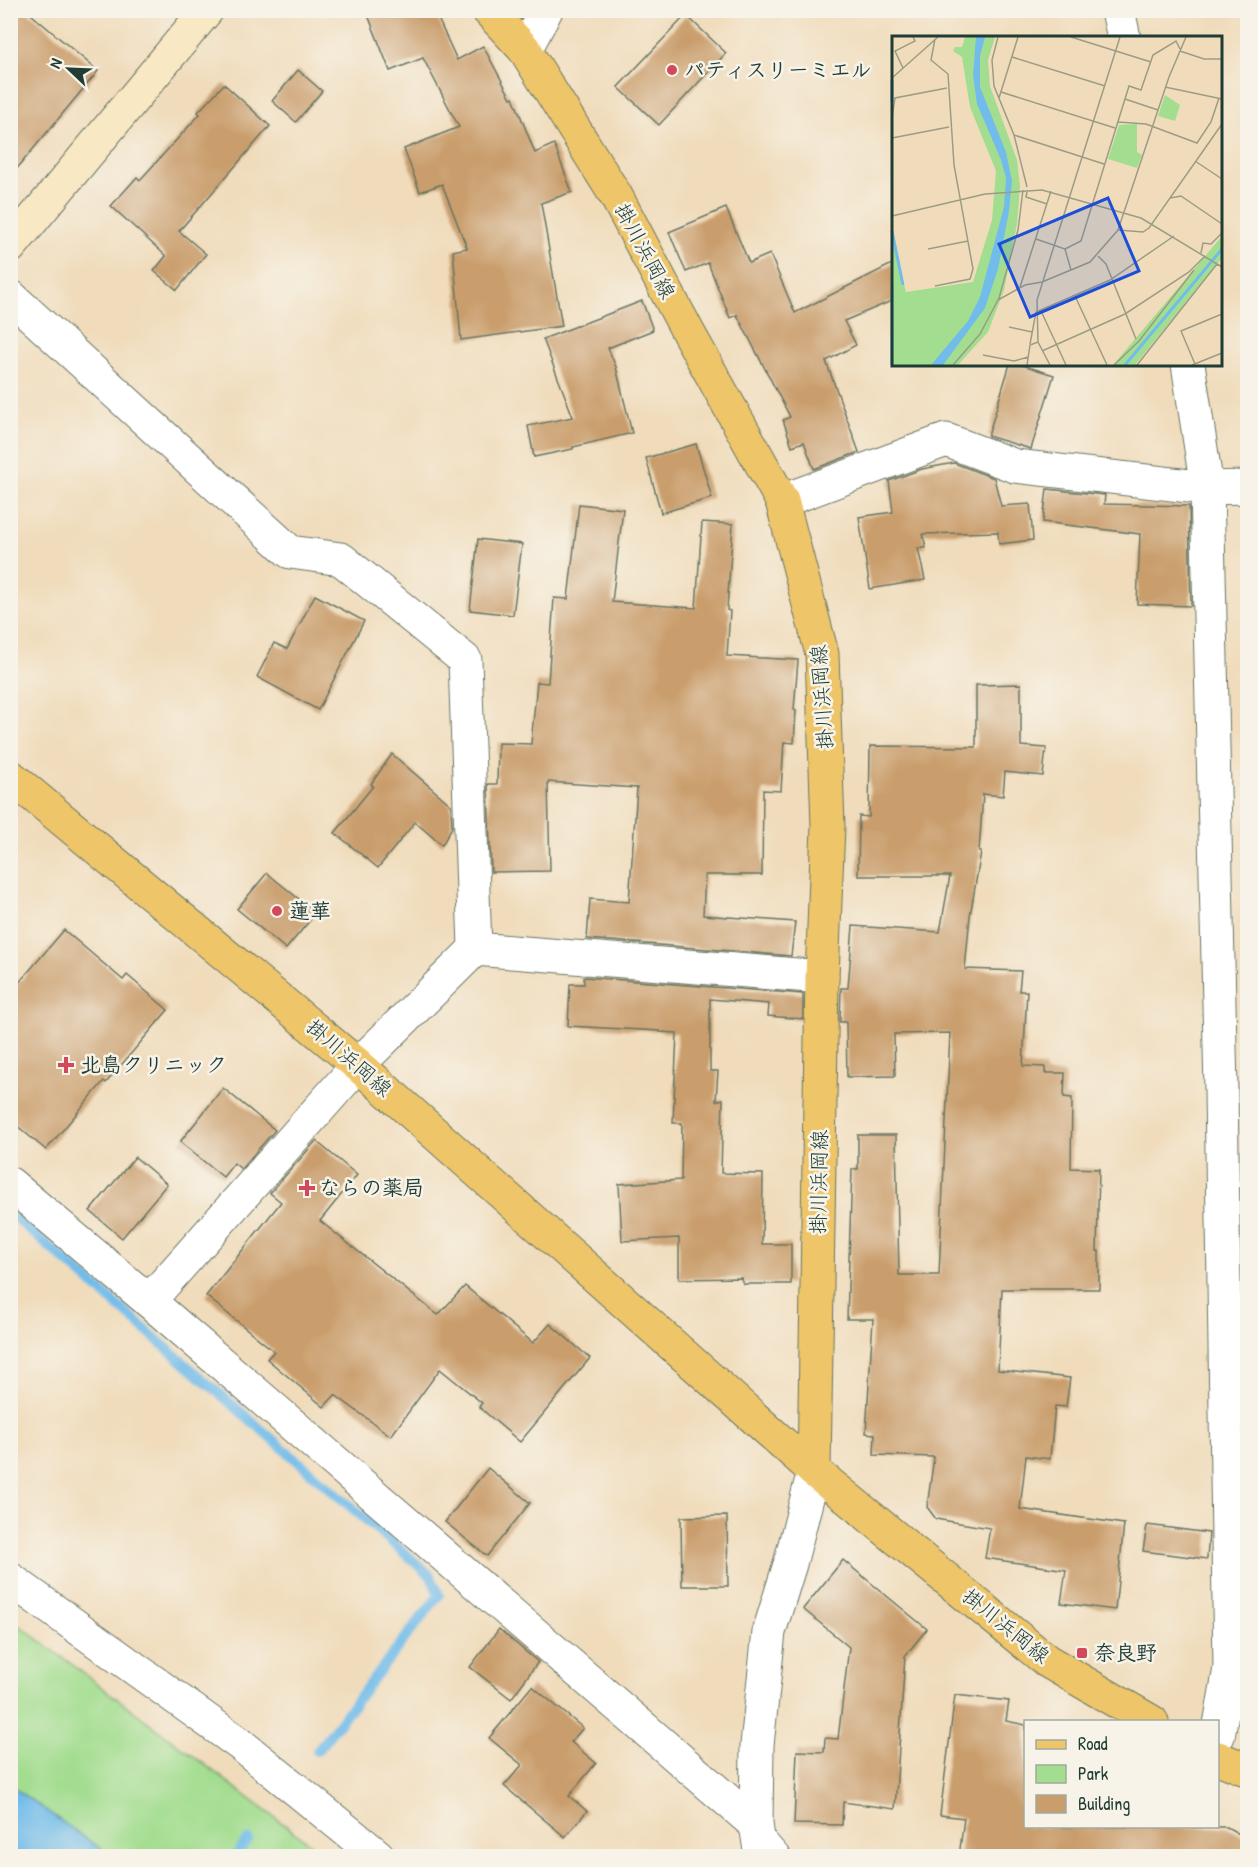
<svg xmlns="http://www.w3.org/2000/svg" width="1258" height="1867" viewBox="0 0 1258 1867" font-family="'Patrick Hand','Klee One',sans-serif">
  <rect width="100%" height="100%" fill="#f7f3e8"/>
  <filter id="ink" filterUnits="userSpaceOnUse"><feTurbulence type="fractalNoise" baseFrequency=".0167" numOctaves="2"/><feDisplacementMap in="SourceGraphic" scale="12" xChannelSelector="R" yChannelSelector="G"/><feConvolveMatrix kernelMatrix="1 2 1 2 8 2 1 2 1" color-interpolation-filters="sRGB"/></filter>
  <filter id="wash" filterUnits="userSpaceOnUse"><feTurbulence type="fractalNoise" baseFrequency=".008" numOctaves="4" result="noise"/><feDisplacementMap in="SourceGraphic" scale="24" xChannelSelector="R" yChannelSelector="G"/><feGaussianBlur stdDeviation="1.35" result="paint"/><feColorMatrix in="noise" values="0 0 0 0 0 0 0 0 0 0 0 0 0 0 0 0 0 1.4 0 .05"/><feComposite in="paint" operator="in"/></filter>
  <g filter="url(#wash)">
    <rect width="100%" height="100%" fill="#f0dcbb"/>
    <path fill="#a3dd90" stroke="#618d62" stroke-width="1.5" d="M10,1619L30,1633L326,1856H11Z"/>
    <path fill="#71bcea" stroke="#487c8f" stroke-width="1.5" d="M10,1786H11L111,1856H11Z"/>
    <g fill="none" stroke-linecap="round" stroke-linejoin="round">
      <g stroke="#71bcea" stroke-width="10">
        <path d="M10,1213L431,1576L439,1595L317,1751"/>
        <path d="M235,1856L248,1840"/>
      </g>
    </g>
    <g id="blocks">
      <g fill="#c99d6c">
        <path d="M10,10H26L98,71L10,177Z"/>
        <path d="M366,10H434L457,60L483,46L511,98L513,97L535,153L554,144L572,192L541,203L562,326L461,340L453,251L467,248L442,184L420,192L404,149L459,127L423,58L390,71Z"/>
        <path d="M686,15L726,53L659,125L618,87Z"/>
        <path d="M298,70L322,91L296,122L272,101Z"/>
        <path d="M224,84L270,126L179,231L206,254L177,290L154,271L166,256L111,206L137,177L140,180L200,114L198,112Z"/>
        <path d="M726,208L749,263L770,254L795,313L894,263V300L844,321L856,345L826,361L859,452L814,469L804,442L792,446L783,420L790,417L737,315L730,318L708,263L686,272L669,232Z"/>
        <path d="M642,301L653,330L608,348L616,367L632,433L573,447V449L534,457L528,426L573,417L543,339Z"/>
        <path d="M1010,364H1019L1054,375L1031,449L988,436Z"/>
        <path d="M696,444L712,498L661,513L646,458Z"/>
        <path d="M954,463L994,478L1001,506L1030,504L1033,540L999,544L998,532L923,534L926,548H918L925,580L870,589L859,517L893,512L889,481L922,469Z"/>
        <path d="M1047,489L1105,495L1104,504L1189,506L1191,606L1137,604L1140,534L1043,522Z"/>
        <path d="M579,504L623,509L612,602L696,608L702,522L733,524L727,610L730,611L727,656L798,660L794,710H796L794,743L784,742L781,791L763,790L762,875H705L703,915L795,922L791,956L587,939L590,899L629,902L637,788L548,782L550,871L491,872L488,784H497L498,743L531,744L537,682L548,683L554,598L568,599Z"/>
        <path d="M478,539L522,544L513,615L470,610Z"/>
        <path d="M315,595L364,621L318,710L257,677L274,643L287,649Z"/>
        <path d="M1021,684V746L1046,748L1043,776L1005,772L1003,796L983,794L979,852H981L970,916L965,969L1021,971L1019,991H1027L1023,1066L1045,1067V1073H1065L1064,1097L1072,1098L1071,1168L1099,1169L1097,1251H1099V1289H1002L998,1370L1070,1378L1066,1407L1055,1406L1050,1459L1026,1456L1020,1509L1124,1524L1115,1610L1061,1603L1066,1570L985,1558L990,1528L936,1519L927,1507L934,1457L874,1455L875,1434L866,1433L873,1319H847L852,1169H858V1135H896L899,1275H939L950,1033L894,1034L895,1076L847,1077L846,1022H840L841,988H848L853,926L940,932L950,876H858L859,816L869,817L870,746L976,747V685Z"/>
        <path d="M392,754L451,805L452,827L442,845L415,822L378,868L335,833L373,786L371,784Z"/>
        <path d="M267,873L316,913L286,949L237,909Z"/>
        <path d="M64,930L123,980L127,975L168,1010L106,1083L104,1081L46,1150L10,1120V993Z"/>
        <path d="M584,977L803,994V1019L768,1016L769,1004L710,999V1071H718L716,1101L723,1099L721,1173L763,1174L762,1244H791V1284H743L741,1278L679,1279V1238L622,1241L619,1184L681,1180L682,1123H673L677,1033L660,1032V1031L568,1026L570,984H584Z"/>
        <path d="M223,1088L275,1130L241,1169L234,1163L223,1177L180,1142Z"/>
        <path d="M316,1141L357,1175L320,1221L438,1315L465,1286L533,1343L550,1324L590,1358L520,1442L479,1407L482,1403L440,1369L391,1436L335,1395L324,1407L267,1359L274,1351L206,1296L281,1202L270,1193Z"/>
        <path d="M135,1157L167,1184L122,1238L90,1211Z"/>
        <path d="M488,1468L530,1503L487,1556L445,1522Z"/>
        <path d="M727,1516L728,1586H682L681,1517Z"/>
        <path d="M1147,1525L1209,1533L1207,1559L1143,1551Z"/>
        <path d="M843,1560L927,1629L905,1656L895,1809L843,1802L842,1825L794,1824L797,1751L824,1752L825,1738L838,1739L849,1647L803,1609Z"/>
        <path d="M499,1629L538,1662L511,1699L470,1667Z"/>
        <path d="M532,1686L583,1728L571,1742L596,1763L569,1796L587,1811L565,1837L504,1786L522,1765L489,1738Z"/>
        <path d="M955,1695L1009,1701L1006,1721L1026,1725V1827H1227L1248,1839V1857H959L964,1818L940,1815Z"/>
      </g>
    </g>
  </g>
  <g filter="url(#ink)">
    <use href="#blocks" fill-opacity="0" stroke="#687563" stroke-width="1.5"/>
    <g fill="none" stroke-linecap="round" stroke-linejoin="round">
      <g stroke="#687563" stroke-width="20">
        <path id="lane" d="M762,1833L782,1856"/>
      </g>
      <g stroke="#687563" stroke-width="35">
        <g id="street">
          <path d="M1118,10L1124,38"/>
          <path d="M525,50L546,10"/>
          <path d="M10,296L290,552L341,559L465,660L475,949"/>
          <path d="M1188,364L1207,488L1221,1090L1230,1668L1218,1736"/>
          <path d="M782,501L946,440L1015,466L1207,488L1248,487"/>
          <path d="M10,1184L149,1301L756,1825"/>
          <path d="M149,1301L358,1065L475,949L822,977"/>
          <path d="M10,1579L240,1744L378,1856"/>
          <path d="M761,1856L756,1825L757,1745L769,1632L790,1564L814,1471"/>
        </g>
      </g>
      <g stroke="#687563" stroke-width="35">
        <path id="secondary" d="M10,247L207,10"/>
      </g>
      <g stroke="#687563" stroke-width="35">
        <g id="primary">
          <path d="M488,10L525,50L616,196L689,334L782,501L822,654L828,826L822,977L814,1471"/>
          <path d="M10,776L358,1065L814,1471L1047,1661L1152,1722"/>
          <path d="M1218,1758L1248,1770"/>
        </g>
      </g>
      <use href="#lane" stroke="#fff" stroke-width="18"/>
      <use href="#street" stroke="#fff" stroke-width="33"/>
      <use href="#secondary" stroke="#f8e8c3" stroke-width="33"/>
      <use href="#primary" stroke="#eec569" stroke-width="33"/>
    </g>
  </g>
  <g fill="#d1495b" stroke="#f7f3e8" stroke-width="2">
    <circle cx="672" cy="70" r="6"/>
    <circle cx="277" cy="911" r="6"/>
    <path d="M63 1056h6v6h6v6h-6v6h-6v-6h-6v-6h6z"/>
    <path d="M304 1179h6v6h6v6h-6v6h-6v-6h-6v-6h6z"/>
    <rect x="1076" y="1647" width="12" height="12" rx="3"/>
  </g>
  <g text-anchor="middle" stroke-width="5" stroke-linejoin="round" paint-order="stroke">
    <g font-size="21" font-weight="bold" fill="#1f3d34" stroke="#f7f3e8" text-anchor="start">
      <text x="684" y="77">パティスリーミエル</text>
      <text x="289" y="918">蓮華</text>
      <text x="80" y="1072">北島クリニック</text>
      <text x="319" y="1195">ならの薬局</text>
      <text x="1094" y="1660">奈良野</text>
    </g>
    <g font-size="21" fill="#1f3d34" stroke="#f7f3e8">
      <text transform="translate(645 251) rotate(62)" y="7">掛川浜岡線</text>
      <text transform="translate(822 697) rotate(-94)" y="7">掛川浜岡線</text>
      <text transform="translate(349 1058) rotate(41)" y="7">掛川浜岡線</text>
      <text transform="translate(819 1182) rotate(-89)" y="7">掛川浜岡線</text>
      <text transform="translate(1006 1626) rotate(39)" y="7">掛川浜岡線</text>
    </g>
  </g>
  <g transform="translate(892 36)">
    <rect width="330" height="330" fill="#f0dcbb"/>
    <path d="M73,1H103L96,24L98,50L125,124L128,150L125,188L112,254L96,296L66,329H0V202L14,256L81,246L100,184L104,135L78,71L70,21L61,15L63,11H70ZM273,59L288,69L283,85L266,80ZM245,88V116L250,119L245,132L216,123L227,89ZM330,200V222L243,329H221Z" fill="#a3dd90"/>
    <path d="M84,1H93L88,20V51L114,116L120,145L117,175L106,233L93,272L51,329H39L76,285L88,261L112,171L114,142L109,124L85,68L81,39Z" fill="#71bcea"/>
    <path fill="none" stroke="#71bcea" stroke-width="3" d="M0,44V66M0,195L11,249M0,249V329M233,329L330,213"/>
    <path fill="none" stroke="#9c9c85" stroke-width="1.5" d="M106,1L100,24L102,50L122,99L135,151M179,1L259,26M288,15L312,23H330M120,21L213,50M11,32L3,15L23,5L21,1M0,42L46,1M273,51L330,63M109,56L223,92M107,62L126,1M233,63L266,74M0,81L3,62L55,52M226,86L254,88L305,107L319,86L327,62M122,99L212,128M0,102L57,91M303,125L330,143M135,156L134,161L155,168M278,162L289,160L330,188M0,180L93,158L150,154L249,182L330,231M226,194L251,196L257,192L330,88M144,203L173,213L179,234M36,213L76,205M173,213L189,205L237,50L249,54L261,19L284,5L288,13M309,217L311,207L319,208L330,197M206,220L214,228L244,303M150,246L198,226L226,194L277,41L294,1M43,250L78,243L81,233L62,129L56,38L39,24L43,3M128,251L159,155M183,260L215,329M106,264L133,249L150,246M149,275L174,329M117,291L140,296M138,308L144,276L218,244L282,200M150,315L233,278L297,236L313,220M91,319L122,325L136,321M303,328L289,295L330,278M61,329L88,298L107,262L126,194L131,154M135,329L138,309L146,306M158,329L146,306L145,264L228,1M222,329L247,305L302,234M245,329L325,228M300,329L330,317"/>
    <path fill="#1d4ed8" fill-opacity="0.15" stroke="#1d4ed8" stroke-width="3" d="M216,162L247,235L138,281L107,208Z"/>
    <rect width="330" height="330" fill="none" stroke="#1f3d34" stroke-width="3"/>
  </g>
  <rect width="1258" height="1867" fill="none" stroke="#f7f3e8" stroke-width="36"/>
  <rect x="1024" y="1720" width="195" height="108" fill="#f7f3e8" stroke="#a1aaa0" stroke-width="1.5"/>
  <rect x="1036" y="1740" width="30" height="9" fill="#eec569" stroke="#a1aaa0" stroke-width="1.5"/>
  <text x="1078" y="1750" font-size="18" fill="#1f3d34">Road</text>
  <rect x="1036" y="1765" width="30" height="18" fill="#a3dd90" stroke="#a1aaa0" stroke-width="1.5"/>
  <text x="1078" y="1780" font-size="18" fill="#1f3d34">Park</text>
  <rect x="1036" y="1795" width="30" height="18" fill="#c99d6c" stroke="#a1aaa0" stroke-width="1.5"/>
  <text x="1078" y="1810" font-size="18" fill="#1f3d34">Building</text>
  <g transform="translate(69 69) rotate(293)" stroke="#f7f3e8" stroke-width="4.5" paint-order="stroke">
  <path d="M0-4.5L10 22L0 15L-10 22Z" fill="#1f3d34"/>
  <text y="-9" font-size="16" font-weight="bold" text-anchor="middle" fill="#1f3d34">N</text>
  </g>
</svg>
